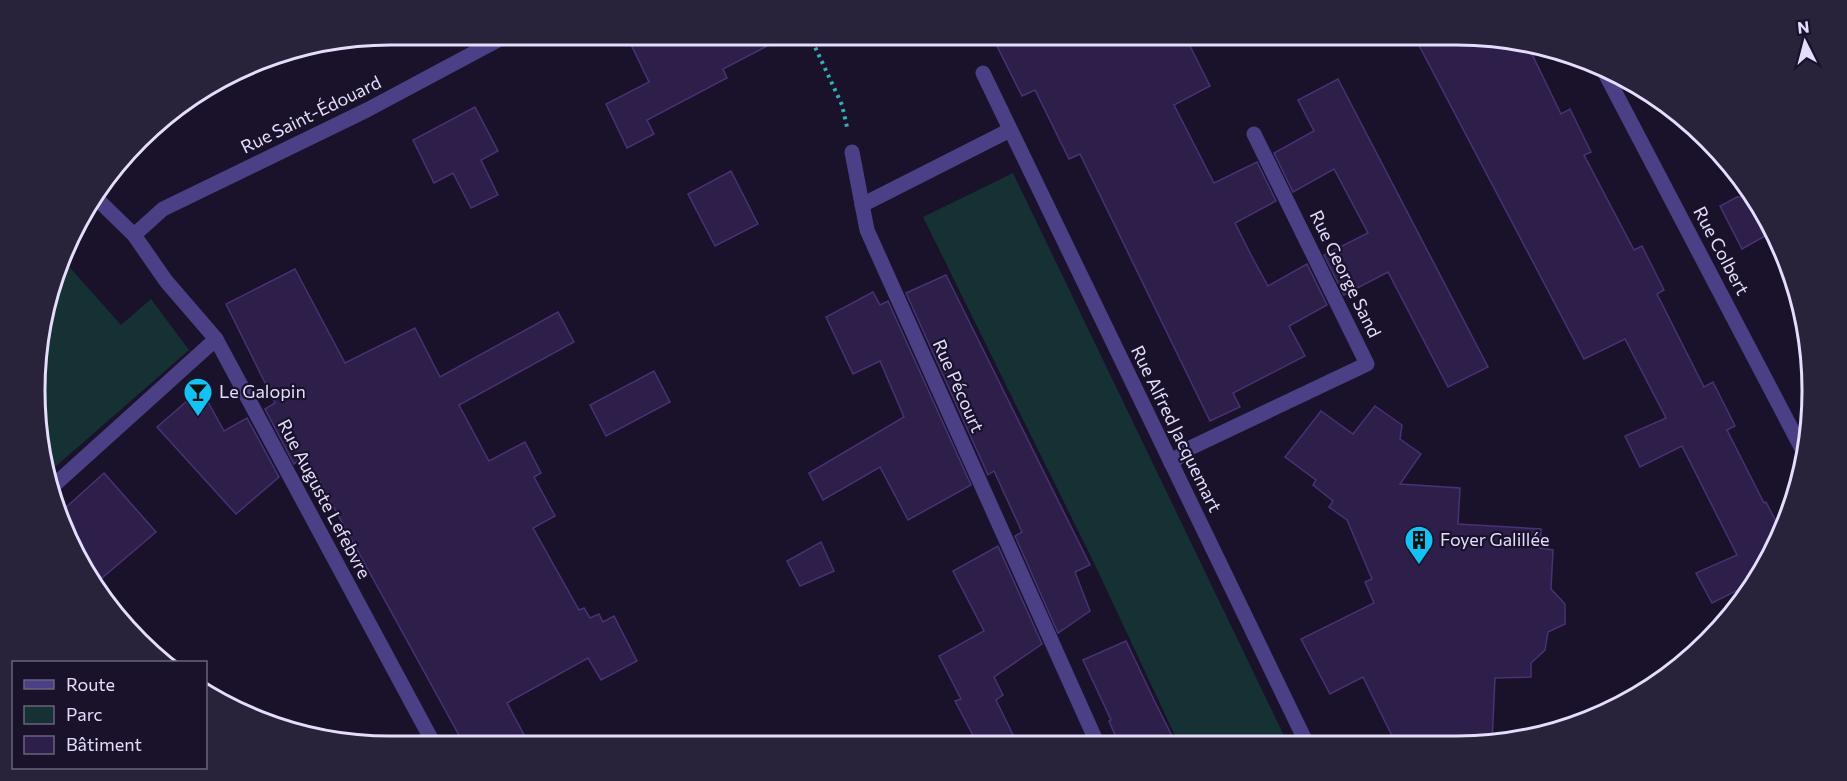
<svg xmlns="http://www.w3.org/2000/svg" width="1847" height="781" viewBox="0 0 1847 781" font-family="Commissioner,sans-serif">
  <rect width="100%" height="100%" fill="#19122a"/>
  <g fill="#153133">
    <path d="M1013,173L1288,744H1179L1095,565L923,217Z"/>
    <path d="M65,262L121,325L151,299L189,350L47,474L41,460L38,344Z"/>
  </g>
  <g fill="#2d1f4a" stroke="#483274" stroke-width="1.5">
    <path d="M626,34H790L723,69L727,78L647,120L654,134L627,148L606,104L649,82Z"/>
    <path d="M1012,34H1184L1210,86L1174,105L1214,183L1257,162L1276,201L1235,223L1251,255L1268,286L1307,264L1327,305L1289,326L1305,356L1233,393L1240,407L1210,421L1080,154L1069,159L1035,90L1022,96L996,44Z"/>
    <path d="M1413,34H1456L1528,46L1561,114L1570,109L1591,152L1584,155L1634,250L1642,246L1664,290L1657,294L1704,387L1713,382L1735,426L1727,430L1764,503L1766,502L1781,531L1754,586L1752,583L1712,603L1696,573L1737,555L1682,446L1640,467L1625,436L1666,418L1625,339L1584,359Z"/>
    <path d="M1338,79L1488,367L1448,387L1388,272L1344,295L1324,255L1368,233L1334,169L1293,192L1274,153L1314,131L1298,100Z"/>
    <path d="M475,107L498,151L481,160L498,195L471,208L453,173L434,183L413,140Z"/>
    <path d="M731,171L758,224L715,246L688,194Z"/>
    <path d="M1737,197H1748L1774,231L1742,249L1720,206Z"/>
    <path d="M295,269L345,363L415,328L440,377L558,312L574,342L459,405L489,461L525,442L541,473L534,477L555,516L533,528L579,610L584,608L590,618L599,614L603,622L614,616L637,661L601,680L588,658L507,703L530,746H465L305,455L294,464L265,409L275,403L226,304Z"/>
    <path d="M946,275L1090,565L1075,572L1090,611L1058,633L1015,536L1022,532L994,471L988,475L906,293Z"/>
    <path d="M873,292L880,305L888,301L971,485L908,520L880,467L823,500L809,473L904,417L880,361L853,374L826,317Z"/>
    <path d="M654,371L670,402L606,436L590,405Z"/>
    <path d="M201,389L224,431L247,418L279,477L236,514L157,427Z"/>
    <path d="M1375,406L1402,425L1400,439L1421,454L1400,484L1460,488L1458,524L1541,529L1540,548L1553,550L1551,589L1565,604V624L1548,632L1545,650L1531,663V677L1495,678L1492,743L1396,744L1363,677L1330,694L1301,639L1374,603L1365,582L1372,579L1347,520L1329,507L1333,501L1313,485L1316,480L1285,457L1321,411L1353,434Z"/>
    <path d="M104,473L156,532L102,578L80,553L62,511Z"/>
    <path d="M821,542L834,571L800,586L787,561Z"/>
    <path d="M998,546L1042,644L994,677L1003,695L996,700L1018,745H978L955,701L961,699L939,656L984,631L953,571Z"/>
    <path d="M1126,641L1154,700L1176,744H1119L1109,721L1111,720L1083,660Z"/>
  </g>
  <g fill="none" stroke-linecap="round" stroke-linejoin="round">
    <path stroke="#37aeb6" stroke-width="4" stroke-dasharray="3 4.5" stroke-linecap="butt" d="M809,34L842,105L847,127"/>
    <g stroke="#4b4086" stroke-width="15">
      <path d="M983,73L1307,744"/>
      <path d="M1605,73L1801,447"/>
      <path d="M852,152L867,230L1098,745"/>
      <path d="M95,197L134,235L166,281L216,339L435,746"/>
      <path d="M862,205L1010,130"/>
      <path d="M134,235L163,209L367,110L509,34"/>
      <path d="M1171,463L1190,448L1367,364L1254,134"/>
      <path d="M52,487L216,339"/>
    </g>
  </g>
  <defs>
    <g id="bar-pin" transform="scale(1.5)"><path d="M0 17L-7.5 6A9.5 9.5 0 1 1 7.5 6Z" fill="#13c1f3" stroke="#19122a"/><path d="M-6-5H6L.8 .8V4.5H3.5V6h-7V4.5H-.8V.8Z" fill="#111"/></g>
    <g id="building-pin" transform="scale(1.5)"><path d="M0 17L-7.5 6A9.5 9.5 0 1 1 7.5 6Z" fill="#13c1f3" stroke="#19122a"/><path d="M-4-6H4V6H1V3H-1V6H-4ZM-2.5-4.3h1.7v1.8h-1.7ZM.8-4.3h1.7v1.8H.8ZM-2.5-1h1.7V.8h-1.7ZM.8-1h1.7V.8H.8Z" fill="#111"/></g>
  </defs>
  <g fill-rule="evenodd">
    <use href="#bar-pin" x="198" y="392"/>
    <use href="#building-pin" x="1419" y="540"/>
  </g>
  <g text-anchor="middle" stroke-width="4.5" stroke-linejoin="round" paint-order="stroke">
    <g font-size="18" fill="#e4ddfd" stroke="#19122a">
      <text transform="translate(311 115) rotate(-26)" y="6">Rue Saint-Édouard</text>
      <text transform="translate(1721 251) rotate(62)" y="6">Rue Colbert</text>
      <text transform="translate(1345 274) rotate(64)" y="6">Rue George Sand</text>
      <text transform="translate(958 386) rotate(66)" y="6">Rue Pécourt</text>
      <text transform="translate(1176 429) rotate(64)" y="6">Rue Alfred Jacquemart</text>
      <text transform="translate(324 499) rotate(62)" y="6">Rue Auguste Lefebvre</text>
    </g>
    <g font-size="18" fill="#e4ddfd" stroke="#19122a" text-anchor="start">
      <text x="219" y="398">Le Galopin</text>
      <text x="1440" y="546">Foyer Galillée</text>
    </g>
  </g>
  <path d="M0 0H1847V781H0ZM390 45H1457A345 345 0 0 1 1802 390V391A345 345 0 0 1 1457 736H390A345 345 0 0 1 45 391V390A345 345 0 0 1 390 45Z" fill="#29223b" fill-rule="evenodd"/>
  <path fill="none" stroke="#e4ddfd" stroke-width="3" d="M390 45H1457A345 345 0 0 1 1802 390V391A345 345 0 0 1 1457 736H390A345 345 0 0 1 45 391V390A345 345 0 0 1 390 45Z"/>
  <rect x="12" y="661" width="195" height="108" fill="#19122a" stroke="#6a637e" stroke-width="1.5"/>
  <rect x="24" y="680" width="30" height="9" fill="#4b4086" stroke="#6a637e" stroke-width="1.5"/>
  <text x="66" y="691" font-size="18" fill="#e4ddfd">Route</text>
  <rect x="24" y="706" width="30" height="18" fill="#153133" stroke="#6a637e" stroke-width="1.5"/>
  <text x="66" y="721" font-size="18" fill="#e4ddfd">Parc</text>
  <rect x="24" y="736" width="30" height="18" fill="#2d1f4a" stroke="#6a637e" stroke-width="1.5"/>
  <text x="66" y="751" font-size="18" fill="#e4ddfd">Bâtiment</text>
  <g transform="translate(1805 42) rotate(354)" stroke="#19122a" stroke-width="4.5" paint-order="stroke">
  <path d="M0-4.5L10 22L0 15L-10 22Z" fill="#e4ddfd"/>
  <text y="-9" font-size="16" font-weight="bold" text-anchor="middle" fill="#e4ddfd">N</text>
  </g>
</svg>
